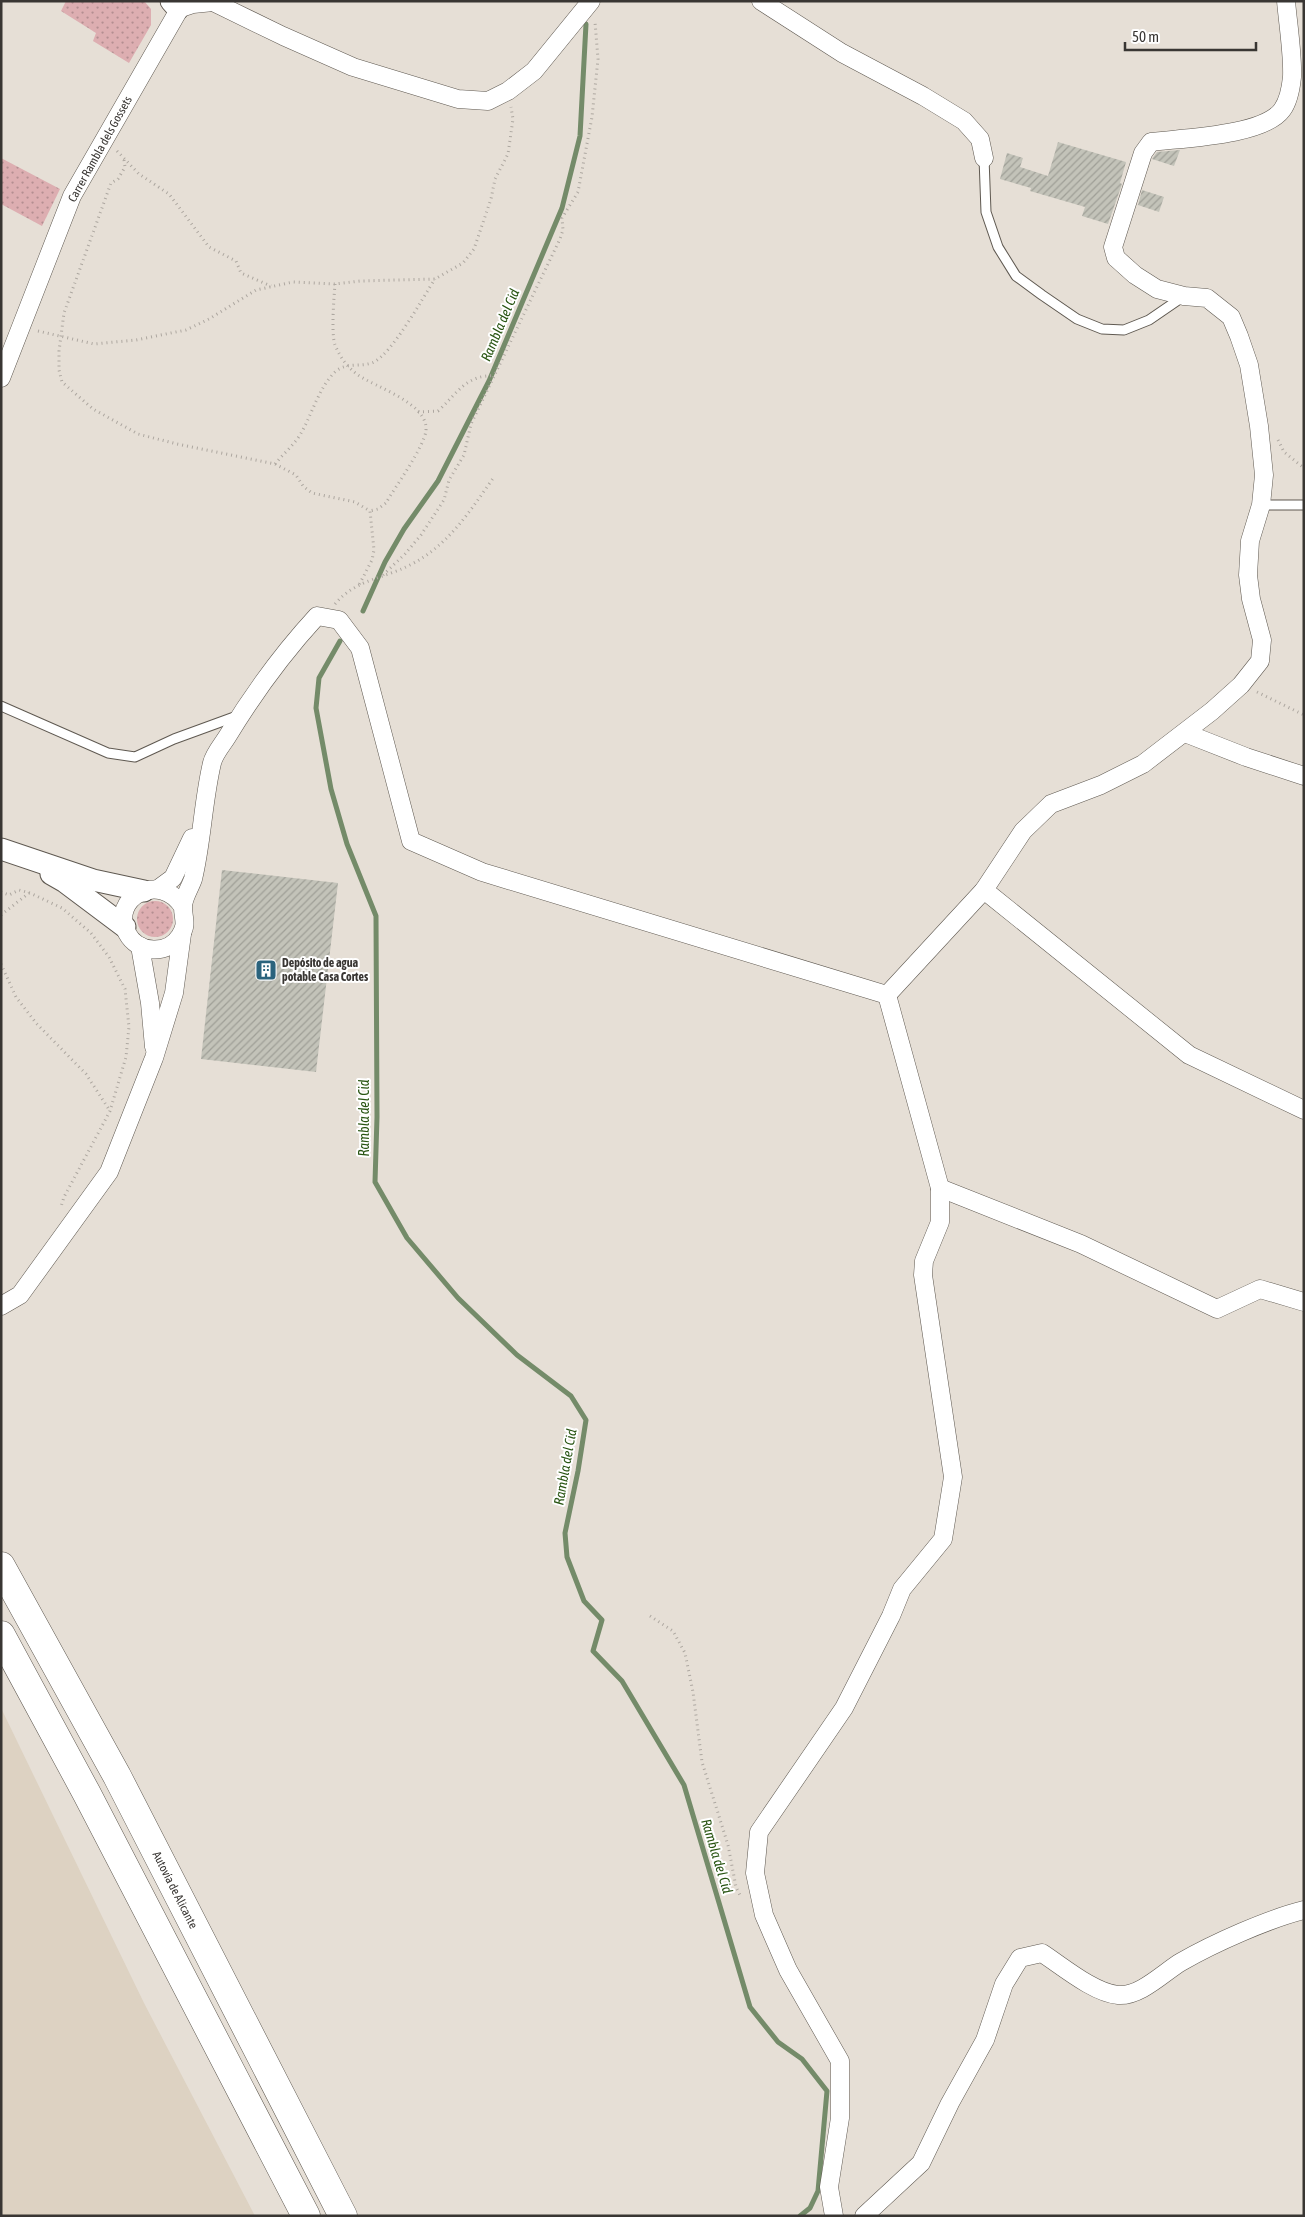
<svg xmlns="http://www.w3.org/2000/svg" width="1305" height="2217" viewBox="0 0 1305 2217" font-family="'Asap Condensed',sans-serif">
  <defs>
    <pattern id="grass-dots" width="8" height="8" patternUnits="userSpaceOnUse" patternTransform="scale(1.25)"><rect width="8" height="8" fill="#ddaeb1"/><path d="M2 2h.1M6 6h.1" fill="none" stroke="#b48e91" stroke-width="1.8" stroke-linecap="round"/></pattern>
    <pattern id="building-hatch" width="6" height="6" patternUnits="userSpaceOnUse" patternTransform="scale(1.25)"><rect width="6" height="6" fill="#c3c3b9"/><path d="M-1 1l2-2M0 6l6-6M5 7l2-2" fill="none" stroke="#9f9f97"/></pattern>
  </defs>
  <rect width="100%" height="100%" fill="#e6dfd6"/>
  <path fill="#ddd2c2" d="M1,1708L144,2003L255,2216H1Z"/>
  <g fill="url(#grass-dots)">
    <path d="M66,1H144L151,9V25L129,63L93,41L96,33L61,11Z"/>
    <path d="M1,158L60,189L42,226L1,204Z"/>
    <circle cx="155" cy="919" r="18"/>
  </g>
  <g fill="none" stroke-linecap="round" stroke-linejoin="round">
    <g stroke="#748b69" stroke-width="5">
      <path d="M363,611L385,562L404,529L438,481L489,381L562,208L580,136L586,24"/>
      <path d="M340,641L319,678L316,708L331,789L347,844L376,916L377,1117L375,1182L407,1238L458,1298L517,1355L571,1396L586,1420L578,1471L565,1533L567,1557L584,1601L602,1620L593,1651L622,1681L684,1785L750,2007L778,2042L802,2059L827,2091L818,2191L810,2208L800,2216"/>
    </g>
  </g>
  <g fill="url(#building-hatch)">
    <path d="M1058,142L1126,162L1120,183L1122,184L1108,224L1082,216L1085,207L1030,191L1031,188L1000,179L1007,153L1023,158L1020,167L1048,176Z"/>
    <path d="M1180,150L1174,166L1152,159L1157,152Z"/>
    <path d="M1142,190L1164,197L1159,212L1138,205Z"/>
    <path d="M222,870L338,883L316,1072L201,1059Z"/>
  </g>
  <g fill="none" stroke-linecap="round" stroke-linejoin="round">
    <g stroke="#5f5951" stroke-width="11">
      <g id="service">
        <path d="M984,158L986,212L998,247L1016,276L1042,295L1077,319L1102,329L1124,330L1149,320L1184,296"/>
        <path d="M1261,505H1304"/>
        <path d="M1,706L108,753L135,757L174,739L237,716"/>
      </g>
    </g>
    <g stroke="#5f5951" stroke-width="19">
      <g id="minor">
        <path d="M761,1L842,53L923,96L964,121L980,139L984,158"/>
        <path d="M178,9L193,4L213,2L283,36L353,67L458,99L488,101L508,91L534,71L591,1"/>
        <path d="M1,378L72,196L184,1"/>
        <path d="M1185,733L1246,757L1304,776"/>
        <path d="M158,889L173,878L192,838"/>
        <path d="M984,890L1189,1055L1304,1110"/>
        <path d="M183,907C160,870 109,898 127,933C138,954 168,955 180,936C188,924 183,919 183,907C183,898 190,888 193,879C202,842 203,801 212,763C214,754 222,745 227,737C253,694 283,653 317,616L339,620L360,648L411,841L482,872L887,995L984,890L1023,831L1051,804L1101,785L1143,764L1212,711L1241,685L1260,661L1262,640L1251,599L1248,575L1250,541L1261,505L1264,475L1259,426L1249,365L1239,336L1231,317L1207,298L1184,296L1157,289L1135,275L1116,258L1113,247L1143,153L1151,142C1182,138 1263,136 1282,110C1288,102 1291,87 1292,77C1293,55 1288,24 1286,1"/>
        <path d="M140,946L150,1003L154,1047"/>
        <path d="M940,1188L1081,1244L1217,1309L1260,1289L1304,1302"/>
        <path d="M1,1306L20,1295L109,1172L154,1058L174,993L182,934"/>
        <path d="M834,2216L829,2187L840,2118V2061L788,1970L764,1915L755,1873L759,1832L844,1708L891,1616L902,1589L943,1539L953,1477L923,1275L924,1261L940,1222V1188L887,995"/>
        <path d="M864,2216L921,2163L950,2103L985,2040L1004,1984L1020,1958L1042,1953C1062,1966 1094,1993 1118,1995C1140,1997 1164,1972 1181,1962C1214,1943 1268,1919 1304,1910"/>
      </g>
    </g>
    <g stroke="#5f5951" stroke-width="23">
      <g id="tertiary">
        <path d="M171,1L178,9"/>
        <path d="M1,849L93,880L144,891"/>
        <path d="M51,874L65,882L125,927"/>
      </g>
    </g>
    <g stroke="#5f5951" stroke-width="29">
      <g id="motorway">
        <path d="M1,1566L117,1776L343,2216"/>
        <path d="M1,1635L87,1794L306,2216"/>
      </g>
    </g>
    <g stroke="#ada7a0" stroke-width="3" stroke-dasharray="1 4" stroke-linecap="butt">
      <path d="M117,151L139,174L169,194L209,247L236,261L241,273L271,286"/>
      <path d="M124,160L125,167L118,179L111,183L64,313L59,351V370L62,382L93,409L138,434L177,444L275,464L296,475L303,486L312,493L355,502L370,511L374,550L372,560L359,585"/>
      <path d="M335,284C334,297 331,334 335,345C340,357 347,367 358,375C375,387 428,403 426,430C425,446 395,487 386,503L378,509L370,511"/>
      <path d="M38,331L94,344L136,340L186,330L209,319L256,290L293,282L335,284L360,281L435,279L463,263L474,249L491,199L495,179L508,154L513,119L511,107"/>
      <path d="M418,412L438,411C457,394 466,374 495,376"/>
      <path d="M1278,440L1284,452L1304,468"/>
      <path d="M275,464C283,454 293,446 300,435C311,417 319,387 335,372C347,361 362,368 374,362C393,352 422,299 435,279"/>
      <path d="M383,575L405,554L421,535L444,500L449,480L464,455L471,424L560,239L563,230L562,218L578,192L592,117L598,59L595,22"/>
      <path d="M335,604C356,579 383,579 410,565C448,546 470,511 494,477"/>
      <path d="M1257,692L1304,715"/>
      <path d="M1,892L9,895L19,890L30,893L62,908L91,933L109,957L125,989L129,1027L126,1057L110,1111L64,1197L61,1207"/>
      <path d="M1,915L29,893"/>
      <path d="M1,964L16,997L36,1023L86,1074L110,1111"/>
      <path d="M650,1616L673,1631L685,1653L693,1692L702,1762L728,1845L736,1887L741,1897"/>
    </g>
    <use href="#service" stroke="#fff" stroke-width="9"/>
    <use href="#minor" stroke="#fff" stroke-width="18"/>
    <use href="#tertiary" stroke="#fff" stroke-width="21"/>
    <use href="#motorway" stroke="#fff" stroke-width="28"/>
  </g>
  <defs>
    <g id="building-square" transform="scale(1.125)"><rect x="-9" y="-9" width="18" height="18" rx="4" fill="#2a637d" stroke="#fff"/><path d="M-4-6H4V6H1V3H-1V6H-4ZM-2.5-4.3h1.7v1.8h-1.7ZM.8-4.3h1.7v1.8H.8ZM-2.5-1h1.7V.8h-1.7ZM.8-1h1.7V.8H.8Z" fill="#fff"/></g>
  </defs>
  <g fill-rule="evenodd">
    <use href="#building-square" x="266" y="970"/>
  </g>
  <g text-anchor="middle" stroke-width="4" stroke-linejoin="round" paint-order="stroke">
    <g font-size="12" fill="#393633" stroke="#fff">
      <text transform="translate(100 149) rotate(-61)" y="4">Carrer Rambla dels Gossets</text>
      <text transform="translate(175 1890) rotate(63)" y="4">Autovía de Alicante</text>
    </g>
    <g font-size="12" font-weight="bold" fill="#393633" stroke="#fff" text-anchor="start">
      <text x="282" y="967">Depósito de agua<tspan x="282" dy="14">potable Casa Cortes</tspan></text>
    </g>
    <g font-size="14" font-style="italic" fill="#295513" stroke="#fff">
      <text transform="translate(500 325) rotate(-67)" y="5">Rambla del Cid</text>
      <text transform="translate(364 1118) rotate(-90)" y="5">Rambla del Cid</text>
      <text transform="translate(565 1467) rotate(-80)" y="5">Rambla del Cid</text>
      <text transform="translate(717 1856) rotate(73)" y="5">Rambla del Cid</text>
    </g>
  </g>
  <rect width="1305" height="2217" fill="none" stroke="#393633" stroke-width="5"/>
  <path d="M1125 42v8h131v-8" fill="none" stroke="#393633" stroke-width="2.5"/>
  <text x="1132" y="42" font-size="15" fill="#393633" stroke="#ffffff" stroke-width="4" paint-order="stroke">50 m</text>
</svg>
